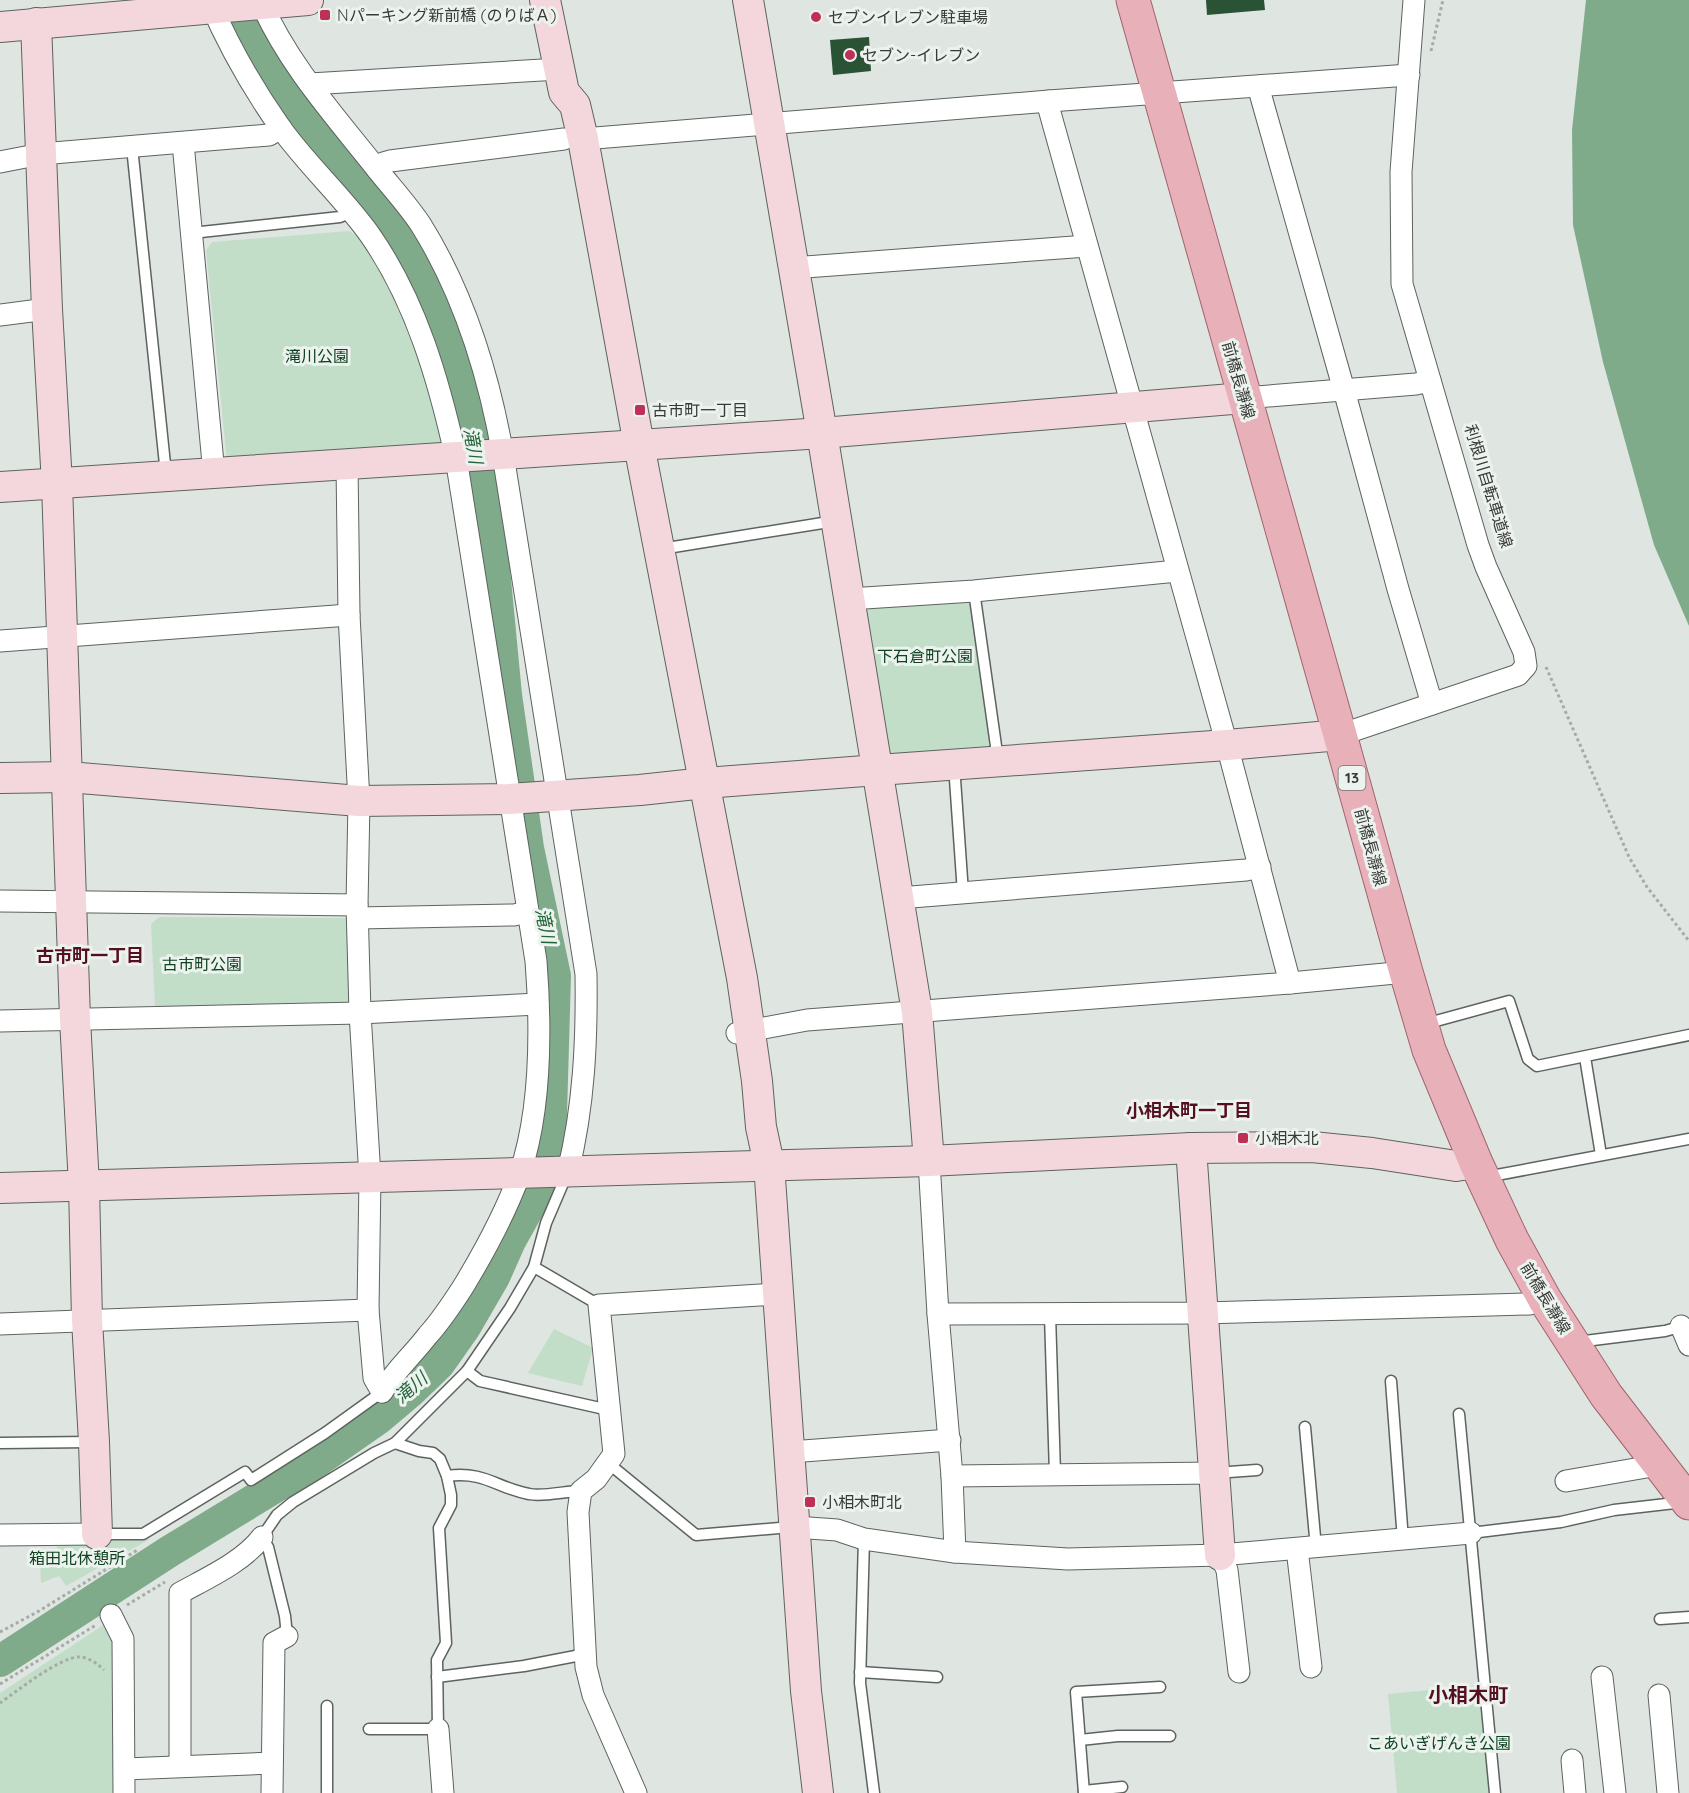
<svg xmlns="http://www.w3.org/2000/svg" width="1689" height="1793" viewBox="0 0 1689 1793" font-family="Quicksand,'Noto Sans JP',sans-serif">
  <rect width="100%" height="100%" fill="#dfe5e0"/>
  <g fill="#c2dec8">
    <path d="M349,231L363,240L397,290L447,443L227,462L206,250L212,242Z"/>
    <path d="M963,599L972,606L990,746L987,751L888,754L865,615L870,606Z"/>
    <path d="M159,917L345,918L352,925L356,1000L349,1007L161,1014L155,1006L151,924Z"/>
    <path d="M554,1329L593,1348L582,1386L528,1373Z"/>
    <path d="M150,1539L66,1586L59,1576L41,1583L40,1560H57V1540Z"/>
    <path d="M105,1624L113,1629L117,1793H0V1693Z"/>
    <path d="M1481,1685L1491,1793H1397L1388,1694Z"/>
  </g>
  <path fill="#80ab8a" d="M1586,0H1689V626L1654,545L1603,362L1573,225L1572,130Z"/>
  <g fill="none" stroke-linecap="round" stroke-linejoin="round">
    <path stroke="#80ab8a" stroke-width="32" d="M0,1661L170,1551L313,1464L379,1418L411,1391L439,1364L465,1327L494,1277L510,1241L534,1198L550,1148L555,976L528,848L506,695L492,548L473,436L458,364L435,298L410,255L382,217L312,130L270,68L237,0"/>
  </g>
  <g fill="#2a5235">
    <path d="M1206,0H1264L1265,10L1207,15Z"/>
    <path d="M869,37L871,71L833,75L830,40Z"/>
  </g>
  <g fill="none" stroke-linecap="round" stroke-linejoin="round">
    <g stroke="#5d635e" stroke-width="13">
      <g id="lane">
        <path d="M132,147L166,474"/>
        <path d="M192,233L340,217L352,212"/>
        <path d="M661,549L835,521"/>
        <path d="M974,591L998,760"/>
        <path d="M954,765L963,893"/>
        <path d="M1425,1024L1509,1001L1528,1059L1537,1066L1689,1035"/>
        <path d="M1585,1057L1601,1155"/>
        <path d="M1486,1177L1689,1139"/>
        <path d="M534,1267L599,1305"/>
        <path d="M1050,1315L1055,1474"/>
        <path d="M1577,1344L1585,1341L1665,1331L1683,1326"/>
        <path d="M467,1371L480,1381L609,1410"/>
        <path d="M1391,1381L1403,1540"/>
        <path d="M1459,1414L1495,1793"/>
        <path d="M1305,1427L1316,1548"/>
        <path d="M0,1443L91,1442"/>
        <path d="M608,1463L696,1535L791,1527"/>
        <path d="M1215,1473L1257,1470"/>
        <path d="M447,1476C486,1471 496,1488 529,1494C543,1497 566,1491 581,1491"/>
        <path d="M1471,1533L1561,1522L1614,1510L1675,1503L1681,1500"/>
        <path d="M99,1534H143L245,1472L251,1480L325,1433L382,1392"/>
        <path d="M864,1539L860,1683L874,1793"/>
        <path d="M1660,1619L1689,1617"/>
        <path d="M287,1636L285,1616L268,1547L262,1537L277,1515L293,1502L374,1453L395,1443L467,1371L510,1308L534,1267L546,1223L567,1174"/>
        <path d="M860,1672L937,1677"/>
        <path d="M437,1677L524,1666L586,1654"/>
        <path d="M369,1729H438L437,1660L446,1643L439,1528L451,1505V1495L447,1476L440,1459L433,1453L419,1451L395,1443"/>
        <path d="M1080,1740L1118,1736H1170"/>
        <path d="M1084,1791L1122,1787"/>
        <path d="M327,1793V1706"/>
        <path d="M1084,1793L1076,1692L1160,1687"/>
      </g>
    </g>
    <g stroke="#5d635e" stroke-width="23">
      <g id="street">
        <path d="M209,0C228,45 252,87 280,127C307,165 343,197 370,235C416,301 439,381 456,458L536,961C541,1026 541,1110 520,1173C507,1209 483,1254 463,1287C452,1304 441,1321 428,1335C412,1356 396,1369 382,1392"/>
        <path d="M260,0C287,63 334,115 376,168C391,187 408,205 421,225C464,294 489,376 503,455L586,974C587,1041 584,1106 568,1171"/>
        <path d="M310,84L559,69"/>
        <path d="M1260,86V93L1344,390L1398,589L1432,704"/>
        <path d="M1049,101V109L1227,745L1290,983"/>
        <path d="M583,139L1049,101L1409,75"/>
        <path d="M183,143L214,474"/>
        <path d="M0,162L41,154L269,135L281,128"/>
        <path d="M377,169L383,163L390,161L564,139"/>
        <path d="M792,268L1087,246"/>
        <path d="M0,315L47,309"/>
        <path d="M1244,398L1416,384L1430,381"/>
        <path d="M347,465L349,615L359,801L357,905L360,1013L370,1177L368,1310L374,1378L382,1392"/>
        <path d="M849,599L974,591L1177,571"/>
        <path d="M0,641L349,615"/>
        <path d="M1340,735L1518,675L1526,666L1524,652L1486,567L1478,545L1402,284L1401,172L1414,0"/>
        <path d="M899,898L1246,870L1260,867"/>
        <path d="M0,901L357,905"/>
        <path d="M358,918L514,915L528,912"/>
        <path d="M0,1021L360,1013L538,1004"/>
        <path d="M737,1033L807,1020L1290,983L1406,972"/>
        <path d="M929,1161L938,1314L952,1476L955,1552"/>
        <path d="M938,1314L1204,1313L1529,1304L1545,1300"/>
        <path d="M0,1324L368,1310"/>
        <path d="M1681,1326L1689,1345"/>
        <path d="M790,1452L950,1440"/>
        <path d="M952,1476L1215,1473"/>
        <path d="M1566,1481L1658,1465"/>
        <path d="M795,1527L837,1530L864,1539L955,1552L1068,1559L1220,1555L1471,1533"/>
        <path d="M0,1535L97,1534"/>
        <path d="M1297,1549L1311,1667"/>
        <path d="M1220,1555L1227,1570L1239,1672"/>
        <path d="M111,1615L123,1639L124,1793"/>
        <path d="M1602,1677L1615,1793"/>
        <path d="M1659,1695L1668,1793"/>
        <path d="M438,1729L443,1793"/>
        <path d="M1572,1760L1575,1793"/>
        <path d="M180,1766V1593C207,1578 243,1562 262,1537"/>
        <path d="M125,1769L272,1763"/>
        <path d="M272,1793L274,1643L287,1636"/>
        <path d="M636,1793L593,1695L586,1667L578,1512L581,1491L596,1479L614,1454L599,1305L777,1294"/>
      </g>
    </g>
    <g stroke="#5d635e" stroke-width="32">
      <g id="secondary">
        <path d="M545,0L564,92L575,105L583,139L639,445L742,978L757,1081L761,1127L769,1164L806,1691L818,1793"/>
        <path d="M748,0L822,433L917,1012L929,1161"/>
        <path d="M36,23L47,309L57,484L75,1019L84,1185L87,1320L94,1442L97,1534"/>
        <path d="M0,27L308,0"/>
        <path d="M0,487L822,433L1244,398"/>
        <path d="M0,778L68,777L359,801L509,799L640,790L705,783L878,770L1227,745L1340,735"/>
        <path d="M1191,1148L1220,1555"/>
        <path d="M0,1188L929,1161L1191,1148L1312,1147L1372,1153L1456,1166L1476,1163"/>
      </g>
    </g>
    <g stroke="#a1646d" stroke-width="35">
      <path id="primary" d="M1133,0L1340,735L1406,972L1429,1050L1476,1163L1512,1240L1545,1300L1606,1395L1689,1503"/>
    </g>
    <g stroke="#a6aba7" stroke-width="3" stroke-dasharray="3 3" stroke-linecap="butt">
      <path d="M1431,51L1443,0"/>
      <path d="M1546,667L1629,857L1647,887L1689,941"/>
      <path d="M127,1605L165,1582"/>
      <path d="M0,1632L39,1611L139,1549"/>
      <path d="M0,1684L96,1625"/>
      <path d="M0,1703C17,1691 60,1657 79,1657C88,1657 97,1663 104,1670"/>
    </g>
    <use href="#lane" stroke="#fff" stroke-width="10"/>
    <use href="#street" stroke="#fff" stroke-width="21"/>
    <use href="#secondary" stroke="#f4d7dc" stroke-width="30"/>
    <use href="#primary" stroke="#e8b0b9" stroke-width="33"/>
  </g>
  <g fill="#bf3056" stroke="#ecf2ed" stroke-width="2">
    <rect x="319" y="9" width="12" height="12" rx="3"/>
    <circle cx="816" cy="17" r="6"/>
    <circle cx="850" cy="55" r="6"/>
    <rect x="634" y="404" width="12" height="12" rx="3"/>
    <rect x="1237" y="1132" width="12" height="12" rx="3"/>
    <rect x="804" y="1496" width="12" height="12" rx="3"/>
  </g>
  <g text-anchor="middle" stroke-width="6" stroke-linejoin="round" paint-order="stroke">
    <rect fill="#ecf2ed" stroke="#6e716e" stroke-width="1.5" x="1338.5" y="766" width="27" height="24" rx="4.5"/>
    <g font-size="15" font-weight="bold" fill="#383a38">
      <text x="1352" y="783">13</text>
    </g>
    <g font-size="16" fill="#383a38" stroke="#ecf2ed" text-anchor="start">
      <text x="337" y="21">Nパーキング新前橋 (のりばＡ)</text>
      <text x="828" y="23">セブンイレブン駐車場</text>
      <text x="862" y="61">セブン-イレブン</text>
      <text x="652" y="416">古市町一丁目</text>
      <text x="1255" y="1144">小相木北</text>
      <text x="822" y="1508">小相木町北</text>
    </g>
    <g font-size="16" fill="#0f4221" stroke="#ecf2ed">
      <text x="317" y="362">滝川公園</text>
      <text x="925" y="662">下石倉町公園</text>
      <text x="202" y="970">古市町公園</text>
      <text x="77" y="1564">箱田北休憩所</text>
      <text x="1439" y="1749">こあいぎげんき公園</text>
    </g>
    <g font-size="16" fill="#383a38" stroke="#ecf2ed">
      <text transform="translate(1239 380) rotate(74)" y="6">前橋長瀞線</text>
      <text transform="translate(1489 486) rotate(73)" y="6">利根川自転車道線</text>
      <text transform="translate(1371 847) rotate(75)" y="6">前橋長瀞線</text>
      <text transform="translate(1546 1298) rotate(59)" y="6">前橋長瀞線</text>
    </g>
    <g font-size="18" font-style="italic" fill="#226438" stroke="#ecf2ed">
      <text transform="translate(473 446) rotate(80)" y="6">滝川</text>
      <text transform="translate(545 926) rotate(78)" y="6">滝川</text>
      <text transform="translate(411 1388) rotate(-41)" y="6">滝川</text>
    </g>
    <g font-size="18" font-weight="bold" fill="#540f21" stroke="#ecf2ed">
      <text x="90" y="962">古市町一丁目</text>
      <text x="1189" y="1117">小相木町一丁目</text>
    </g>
    <g font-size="20" font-weight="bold" fill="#540f21" stroke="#ecf2ed">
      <text x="1468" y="1702">小相木町</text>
    </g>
  </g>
</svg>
